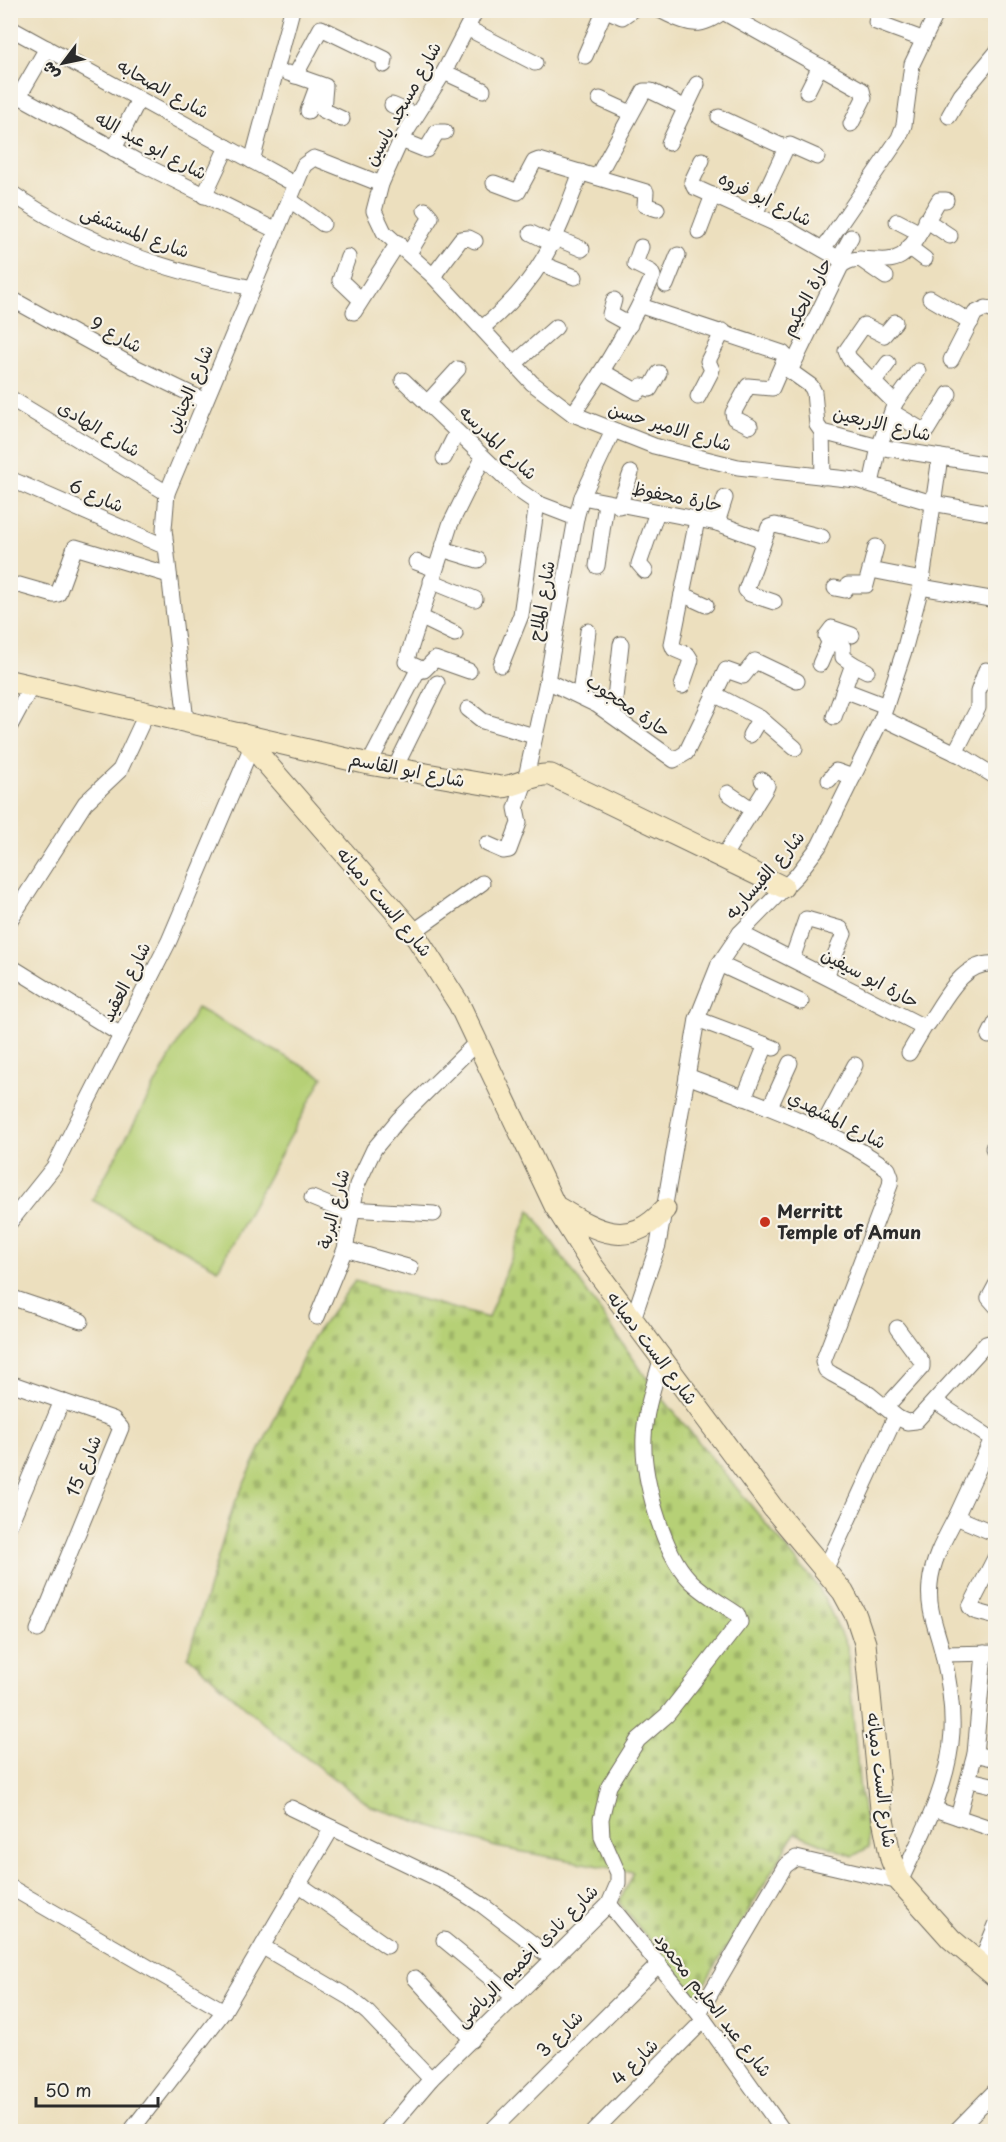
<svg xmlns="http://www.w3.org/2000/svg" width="1006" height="2142" viewBox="0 0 1006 2142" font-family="'Playpen Sans','Playpen Sans Arabic',sans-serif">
  <defs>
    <pattern id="cemetery-stones" width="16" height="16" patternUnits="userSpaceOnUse" patternTransform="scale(1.5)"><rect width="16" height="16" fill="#b6d076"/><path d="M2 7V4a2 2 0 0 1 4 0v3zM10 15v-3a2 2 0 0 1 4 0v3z" fill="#9db366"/></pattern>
  </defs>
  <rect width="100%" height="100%" fill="#f7f3e8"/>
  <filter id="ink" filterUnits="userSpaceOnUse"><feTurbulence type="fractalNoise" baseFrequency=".0167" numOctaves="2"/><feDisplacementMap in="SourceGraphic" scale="12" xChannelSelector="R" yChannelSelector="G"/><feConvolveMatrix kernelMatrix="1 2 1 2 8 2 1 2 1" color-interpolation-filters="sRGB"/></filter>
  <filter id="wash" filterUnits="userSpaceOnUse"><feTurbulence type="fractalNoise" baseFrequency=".008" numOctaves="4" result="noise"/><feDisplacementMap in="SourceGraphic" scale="24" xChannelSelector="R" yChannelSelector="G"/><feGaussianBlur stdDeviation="1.35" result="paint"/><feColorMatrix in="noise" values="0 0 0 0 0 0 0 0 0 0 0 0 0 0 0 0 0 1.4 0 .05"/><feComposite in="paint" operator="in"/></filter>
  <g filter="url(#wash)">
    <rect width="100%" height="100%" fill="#ecdfbe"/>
    <path fill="url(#cemetery-stones)" stroke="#707e50" stroke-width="1.5" d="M530,1210L650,1383L819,1588L847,1646L859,1783L869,1847L853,1856L795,1833L696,1998L619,1903L633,1872L496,1847L372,1807L280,1738L188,1656L233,1507L313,1337L355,1281L488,1318Z"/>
    <path fill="#b6d076" stroke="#707e50" stroke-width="1.5" d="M197,1008L323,1077L218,1269L92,1200Z"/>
  </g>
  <g filter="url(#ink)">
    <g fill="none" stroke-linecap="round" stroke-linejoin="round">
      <g stroke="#6f6a5e" stroke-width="17">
        <g id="street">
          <path d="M476,10L444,72L401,140L381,184L374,211L384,232L433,276L532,383L573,414L654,446L738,467L856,480L932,503L996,514"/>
          <path d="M606,10L622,17L632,10"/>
          <path d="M659,10C688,23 697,32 725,10"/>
          <path d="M723,12L862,90L864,98L851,124"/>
          <path d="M876,22L922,39"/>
          <path d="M10,28L296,185"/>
          <path d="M467,28L535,63"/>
          <path d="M585,56L605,10"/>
          <path d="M444,72L483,90"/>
          <path d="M288,73L325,86L323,110L342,119"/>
          <path d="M295,76L321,28L385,59L384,65"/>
          <path d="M10,91L144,165L277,231"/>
          <path d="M807,92L820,66"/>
          <path d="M19,96L47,48"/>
          <path d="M600,99L631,113"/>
          <path d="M392,105L416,115"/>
          <path d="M308,111L318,84"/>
          <path d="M949,116L961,95L996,53"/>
          <path d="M719,117L786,148"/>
          <path d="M401,140L426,150L437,132H445"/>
          <path d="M669,143L697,84"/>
          <path d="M114,149L139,99"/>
          <path d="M702,160L692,181L694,187L787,229L845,262"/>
          <path d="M252,161L292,10"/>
          <path d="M597,177L644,91H651L686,108"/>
          <path d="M494,183L518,192L534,162L539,160L646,192L645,205L657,209"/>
          <path d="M10,192C84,244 166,271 253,288"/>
          <path d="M204,196L227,147"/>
          <path d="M290,200L323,224"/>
          <path d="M755,214L787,146L790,145L817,157"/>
          <path d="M926,220L950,236"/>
          <path d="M897,221L918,232"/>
          <path d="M699,232L713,195"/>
          <path d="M531,233L553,244"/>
          <path d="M556,238L582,249"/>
          <path d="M909,247L925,259"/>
          <path d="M823,249L899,138L904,125L912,64L938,10"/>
          <path d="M409,253L431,217L425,210"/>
          <path d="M348,257L340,280L361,300"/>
          <path d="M839,259L851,237"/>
          <path d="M860,259L886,277"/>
          <path d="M542,264L575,277"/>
          <path d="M433,276L461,239L469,238L475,241"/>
          <path d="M666,285L678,255"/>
          <path d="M10,298L133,366L205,401"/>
          <path d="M930,298L971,322"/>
          <path d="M614,300L610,314L630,325"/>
          <path d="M641,306L783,353L790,371L811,386L814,392L817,425L822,432L879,447L996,466"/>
          <path d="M354,312L398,243"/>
          <path d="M482,328C541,280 555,241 581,172"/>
          <path d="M951,360L975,313L986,308L996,312"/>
          <path d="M514,364L556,327"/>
          <path d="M790,371L841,266C857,251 883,267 901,256C914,248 930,214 939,200H946"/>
          <path d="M603,372L638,392L642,386L650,389L659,373"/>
          <path d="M403,380L518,490L537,503L576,518"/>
          <path d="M874,382L888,363"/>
          <path d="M698,397L712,370L708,361L723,331"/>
          <path d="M10,398L167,493"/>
          <path d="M427,403L458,369"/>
          <path d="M895,403L918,371"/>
          <path d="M892,412L922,430H927L949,394"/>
          <path d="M573,414C604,370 631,326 653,276L651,272L635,264L641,247"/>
          <path d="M750,426L734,418L733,413L748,386L772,388L786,356"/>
          <path d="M822,432L823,477"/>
          <path d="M444,458L457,432"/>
          <path d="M10,479L166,547"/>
          <path d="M871,484L879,447L895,403L849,358L846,351L864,325L884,335L895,322"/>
          <path d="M582,497L717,523L763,540"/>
          <path d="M619,506L631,473"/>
          <path d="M717,523L725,498"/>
          <path d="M442,549L478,560"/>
          <path d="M416,562L435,569"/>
          <path d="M597,566L606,503"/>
          <path d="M871,570L922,580"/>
          <path d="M645,571L639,564L657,512"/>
          <path d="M431,581L475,599"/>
          <path d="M19,585L54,595L58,594L75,547L169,575"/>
          <path d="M921,587L996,600"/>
          <path d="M835,588L845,590L848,585H866L876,547"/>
          <path d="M682,594L706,605"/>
          <path d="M774,602L750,594L746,590L769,527L775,525L822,537"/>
          <path d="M420,617L455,634"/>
          <path d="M820,664L830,641"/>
          <path d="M853,664L867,671"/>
          <path d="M501,665L521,615L537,503"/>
          <path d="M469,671L435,659L424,670L406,662L450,525L483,458"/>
          <path d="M547,681L597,705L674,760L686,753L726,670L743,676L755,661L797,681"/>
          <path d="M682,686L691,660L688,655L674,649L672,644L697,520"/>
          <path d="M844,690L886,706"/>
          <path d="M714,694L760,718L795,748"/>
          <path d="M580,695L588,631"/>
          <path d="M468,709L483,721L534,736"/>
          <path d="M613,716L621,644"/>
          <path d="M834,717L853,664L843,657V647L828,640L826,636L832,628L852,635"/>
          <path d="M882,718L962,756L996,777"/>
          <path d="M186,721L164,529L167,493L304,165L314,158L320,160L381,184"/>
          <path d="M10,726L32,685"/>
          <path d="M750,735L760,718"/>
          <path d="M955,753L978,708V692L986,670"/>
          <path d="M369,764L419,668"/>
          <path d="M395,768L437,683"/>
          <path d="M829,780L836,771L853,777"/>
          <path d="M728,793L753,810"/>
          <path d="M487,844L503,851L509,850L519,823L516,808L525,782L547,681L576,518L582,497L613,431"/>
          <path d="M723,857L765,790L767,786L762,780"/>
          <path d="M10,920L85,803L120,770L147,712"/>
          <path d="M413,932L482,883"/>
          <path d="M740,933L922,1026L928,1024C945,1000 962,960 996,964"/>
          <path d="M792,959L806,919L841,929L844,934L826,976"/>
          <path d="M719,964L801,1002"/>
          <path d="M10,966L121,1035"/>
          <path d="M697,1019L774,1048"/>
          <path d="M989,1036L996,1022"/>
          <path d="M909,1053L925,1026"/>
          <path d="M687,1076C753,1101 832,1128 888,1169L891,1177L890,1185L823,1362L826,1370L832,1374L869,1394L898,1418"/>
          <path d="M744,1098L766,1045"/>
          <path d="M770,1107L790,1063"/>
          <path d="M820,1131L855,1065"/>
          <path d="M993,1148L996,1150"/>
          <path d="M312,1198L351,1214"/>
          <path d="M351,1209L434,1214"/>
          <path d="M10,1222L54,1167L169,941L252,746"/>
          <path d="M345,1249L411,1268"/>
          <path d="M996,1285L989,1298L996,1306"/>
          <path d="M10,1297L81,1321"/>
          <path d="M317,1317L345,1249L357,1185L374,1149L399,1119L477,1042"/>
          <path d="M632,1322L658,1245L697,1019L719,964L740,933L797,875L819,846L882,718L904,651L921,587L940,457"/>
          <path d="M10,1383L113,1419L121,1428L38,1630"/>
          <path d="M935,1401L992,1439L956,1517L996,1534"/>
          <path d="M886,1407L922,1367V1362L897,1328"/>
          <path d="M10,1524L62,1401"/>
          <path d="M996,1556L970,1607L974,1611L996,1617"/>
          <path d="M825,1570L893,1422L898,1418L907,1422L916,1421L986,1344L996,1341"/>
          <path d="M943,1654L996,1653"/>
          <path d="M975,1754L996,1759"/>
          <path d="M970,1780L996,1786"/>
          <path d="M291,1808L449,1884L482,1905L554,1960"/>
          <path d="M934,1809L996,1830"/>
          <path d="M958,1817L975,1754L984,1653"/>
          <path d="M300,1885L387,1946"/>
          <path d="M10,1887L224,2011"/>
          <path d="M609,1904L704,2020L784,2132"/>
          <path d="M444,1940L515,1998"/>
          <path d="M263,1947L350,1998L368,2013L431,2079"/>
          <path d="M980,1964L996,1925"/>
          <path d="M415,1978L472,2040"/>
          <path d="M699,2013L785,1866L796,1858L900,1882C922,1834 949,1786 952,1732C953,1707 949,1680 943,1655C938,1631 927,1611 930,1584C932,1560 945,1538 956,1517"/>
          <path d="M130,2132L224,2011L332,1828"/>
          <path d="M386,2132L431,2079L609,1904L618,1883V1873L602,1837L601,1819L609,1786L638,1740L667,1715L740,1622L737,1614C721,1603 702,1593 689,1579C662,1551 642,1475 644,1437C645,1411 654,1385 661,1360"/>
          <path d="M490,2132L659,1964"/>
          <path d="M593,2132L704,2020"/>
          <path d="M955,2132L996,2090"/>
        </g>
      </g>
      <g stroke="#6f6a5e" stroke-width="23">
        <g id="secondary">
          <path d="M10,681L369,764L501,787C520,786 533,773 551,775L783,887"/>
          <path d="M241,734L413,932L459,1004L555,1206L592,1265L773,1508L843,1592L856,1616L865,1643L881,1809L891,1859L900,1882L951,1939L996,1977"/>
          <path d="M557,1207C597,1231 628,1251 665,1209"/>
        </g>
      </g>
      <use href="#street" stroke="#fff" stroke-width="15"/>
      <use href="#secondary" stroke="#f7e9c3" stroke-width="21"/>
    </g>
  </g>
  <circle fill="#c8321e" stroke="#f7f3e8" stroke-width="2" cx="765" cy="1222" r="6"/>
  <g text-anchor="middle" stroke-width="4.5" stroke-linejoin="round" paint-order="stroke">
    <g font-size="18" fill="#2b2b2b" stroke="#f7f3e8">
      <text transform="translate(163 89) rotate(29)" y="6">شارع الصحابه</text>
      <text transform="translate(403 104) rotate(-61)" y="6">شارع مسجد ياسين</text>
      <text transform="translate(151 146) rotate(28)" y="6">شارع ابو عبد الله</text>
      <text transform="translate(765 199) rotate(26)" y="6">شارع ابو فروه</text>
      <text transform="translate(135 232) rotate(21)" y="6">شارع المستشفى</text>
      <text transform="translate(807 297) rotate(-62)" y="6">حارة الحكيم</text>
      <text transform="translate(116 335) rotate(28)" y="6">شارع 9</text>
      <text transform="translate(190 389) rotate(-67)" y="6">شارع الجناين</text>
      <text transform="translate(882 424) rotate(13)" y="6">شارع الاربعين</text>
      <text transform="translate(670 427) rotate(17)" y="6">شارع الامير حسن</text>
      <text transform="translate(99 429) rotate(31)" y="6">شارع الهادى</text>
      <text transform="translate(498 443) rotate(43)" y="6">شارع المدرسه</text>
      <text transform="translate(96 496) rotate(23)" y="6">شارع 6</text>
      <text transform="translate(677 497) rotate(11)" y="6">حارة محفوظ</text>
      <text transform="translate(542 601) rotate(-80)" y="6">شارع الملاح</text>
      <text transform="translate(628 706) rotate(34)" y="6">حارة محجوب</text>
      <text transform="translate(407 770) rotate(11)" y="6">شارع ابو القاسم</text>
      <text transform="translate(765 875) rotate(-49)" y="6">شارع القيساريه</text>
      <text transform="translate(384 902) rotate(50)" y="6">شارع الست دميانه</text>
      <text transform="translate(870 978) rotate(28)" y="6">حارة ابو سيفين</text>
      <text transform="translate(126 982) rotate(-63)" y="6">شارع العقيد</text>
      <text transform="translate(837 1120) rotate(27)" y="6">شارع المشهدي</text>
      <text transform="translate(334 1209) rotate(-76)" y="6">شارع البربة</text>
      <text transform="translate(652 1348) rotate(53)" y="6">شارع الست دميانه</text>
      <text transform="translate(84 1466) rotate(-68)" y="6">شارع 15</text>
      <text transform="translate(881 1780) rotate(83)" y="6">شارع الست دميانه</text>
      <text transform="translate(527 1956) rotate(-45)" y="6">شارع نادى اخميم الرياضى</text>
      <text transform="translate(713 2005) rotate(52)" y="6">شارع عبد الحليم محمود</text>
      <text transform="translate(560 2034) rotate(-45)" y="6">شارع 3</text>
      <text transform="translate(635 2062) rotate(-45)" y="6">شارع 4</text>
    </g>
    <g font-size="18" font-weight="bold" fill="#2b2b2b" stroke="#f7f3e8" text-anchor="start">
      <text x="777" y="1218">Merritt<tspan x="777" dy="21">Temple of Amun</tspan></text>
    </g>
  </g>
  <rect width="1006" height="2142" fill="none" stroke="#f7f3e8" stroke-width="36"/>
  <g transform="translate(63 63) rotate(238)" stroke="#f7f3e8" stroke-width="4.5" paint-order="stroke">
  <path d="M0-4.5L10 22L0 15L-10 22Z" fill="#2b2b2b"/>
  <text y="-9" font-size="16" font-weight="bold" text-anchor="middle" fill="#2b2b2b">ش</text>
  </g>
  <path d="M36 2097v9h122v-9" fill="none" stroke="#2b2b2b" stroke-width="3"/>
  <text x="45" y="2097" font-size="18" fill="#2b2b2b" stroke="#f7f3e8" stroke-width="4.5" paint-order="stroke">50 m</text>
</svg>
